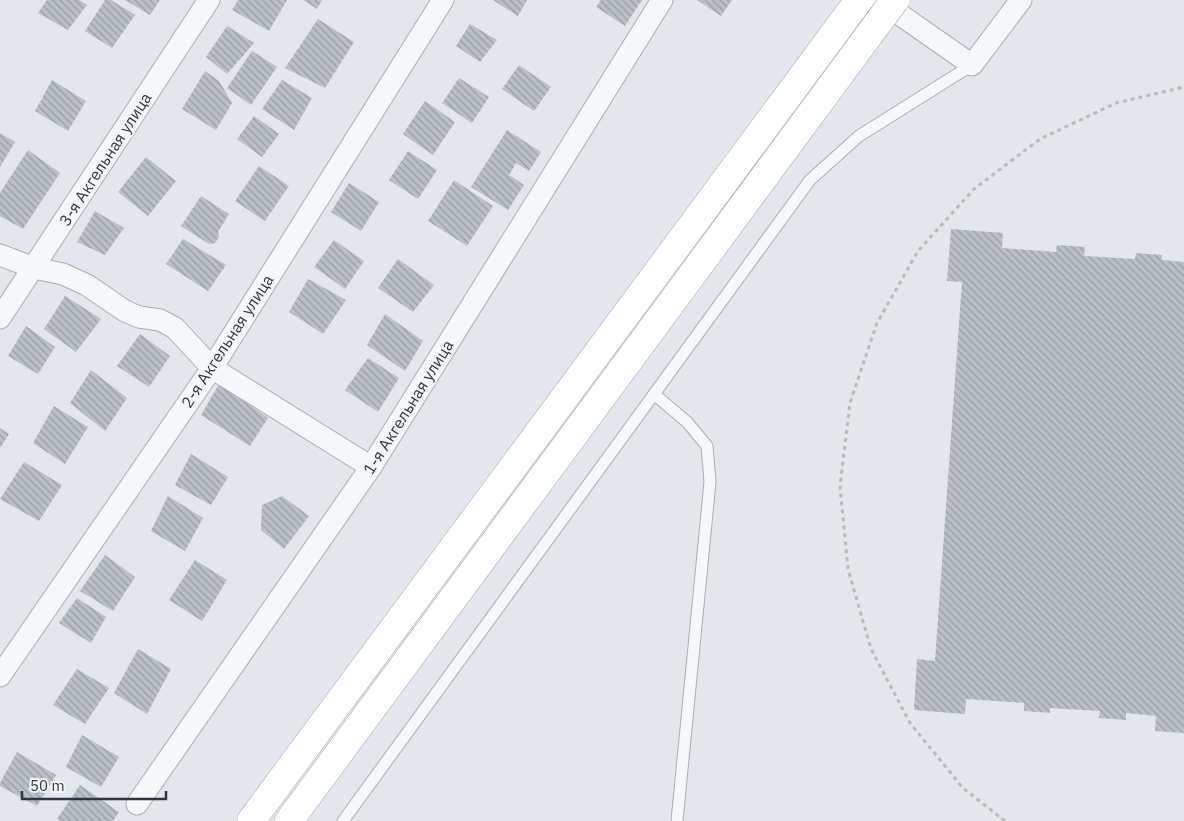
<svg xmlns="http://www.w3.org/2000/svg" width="1184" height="821" viewBox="0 0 1184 821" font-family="'IBM Plex Sans',sans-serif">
  <defs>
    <pattern id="building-back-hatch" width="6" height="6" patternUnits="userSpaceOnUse" patternTransform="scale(1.25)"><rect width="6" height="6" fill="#bbc0c6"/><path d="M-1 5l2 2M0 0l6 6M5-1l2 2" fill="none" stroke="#989da2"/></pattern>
  </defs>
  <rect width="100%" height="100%" fill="#e3e6ea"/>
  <g fill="url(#building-back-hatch)">
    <path d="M47,0H79L87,5L68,30L38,13Z"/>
    <path d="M105,0H111L135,15L112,48L85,31Z"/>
    <path d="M125,0H160L150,15Z"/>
    <path d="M238,0H287L269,31L232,10Z"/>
    <path d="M303,0H322L317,9Z"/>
    <path d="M493,0H527L518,16Z"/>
    <path d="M601,0H642L625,26L596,7Z"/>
    <path d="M697,0H732L721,16Z"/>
    <path d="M318,19L354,42L325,88L285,68Z"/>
    <path d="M470,24L497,40L480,62L456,46Z"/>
    <path d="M227,26L254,43L227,74L206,57Z"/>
    <path d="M252,51L277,67L251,105L227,88Z"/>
    <path d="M519,65L551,87L534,111L502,89Z"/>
    <path d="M205,71L219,81L232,103L216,130L182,109Z"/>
    <path d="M459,78L489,97L472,123L442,103Z"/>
    <path d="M52,80L86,101L68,131L35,111Z"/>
    <path d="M282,80L312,98L294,130L262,109Z"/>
    <path d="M425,101L455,122L433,155L403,134Z"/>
    <path d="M254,116L279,134L262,157L237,139Z"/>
    <path d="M507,130L541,152L529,171L516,163L509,175L524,185L508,210L471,187Z"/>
    <path d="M0,133L15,142L0,167Z"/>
    <path d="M28,150L60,173L23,229L0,216V193Z"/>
    <path d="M408,151L437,170L418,199L389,180Z"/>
    <path d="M146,157L176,181L148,216L118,192Z"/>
    <path d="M259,166L289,186L265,221L235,201Z"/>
    <path d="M454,180L493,206L467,246L428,221Z"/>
    <path d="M349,183L379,202L361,231L331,212Z"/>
    <path d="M201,196L229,214L218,232L219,237L215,243L209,244L181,226Z"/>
    <path d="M95,211L124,228L105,255L77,242Z"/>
    <path d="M951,229L1003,233L1002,248L1056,252L1057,245L1085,247L1084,256L1135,259L1136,253L1162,255V260L1184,262V733L1155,731L1156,716L1126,713V720L1099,718L1100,711L1050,708V713L1024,711V703L966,699L965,714L914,710L917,659L935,661L962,282L947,281Z"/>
    <path d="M183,239L226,265L208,291L166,264Z"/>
    <path d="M334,240L364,261L345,289L314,267Z"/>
    <path d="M398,259L434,285L413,312L378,288Z"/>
    <path d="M308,279L346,300L323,334L289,312Z"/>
    <path d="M65,296L101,319L76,352L44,329Z"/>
    <path d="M385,314L423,341L405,371L367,345Z"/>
    <path d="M26,326L55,347L38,374L8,356Z"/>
    <path d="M140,334L170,356L149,387L117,366Z"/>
    <path d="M368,358L399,378L378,412L345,390Z"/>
    <path d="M91,370L127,398L105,431L70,403Z"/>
    <path d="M219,384L268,418L250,446L201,415Z"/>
    <path d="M54,406L88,427L65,464L33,443Z"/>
    <path d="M0,428L9,434L0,448Z"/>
    <path d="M191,454L228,477L211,505L175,485Z"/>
    <path d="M24,462L62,485L39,521L0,499Z"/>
    <path d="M168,496L203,518L185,551L151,531Z"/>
    <path d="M282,496L309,516L284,549L261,530L262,505Z"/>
    <path d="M105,555L135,577L113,611L80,591Z"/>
    <path d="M195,560L227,580L202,621L169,600Z"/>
    <path d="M77,598L106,617L91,643L59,623Z"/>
    <path d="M138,649L171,669L147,714L114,693Z"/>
    <path d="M77,669L109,688L85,724L53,705Z"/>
    <path d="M82,735L119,757L101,787L66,767Z"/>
    <path d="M17,752L56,775L37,806L0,786V783Z"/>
    <path d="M80,785L119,812L113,821H60L57,819Z"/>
  </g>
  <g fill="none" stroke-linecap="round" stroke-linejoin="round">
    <g stroke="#a9aeb4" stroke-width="13">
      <g id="service">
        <path d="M654,394L687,422L707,446L710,482L677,821"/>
        <path d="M343,821L810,180L859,136L972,65"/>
      </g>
    </g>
    <g stroke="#a9aeb4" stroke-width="23">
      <g id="minor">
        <path d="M879,0L972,65L1021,0"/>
        <path d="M0,255L34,268L63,274L87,285L125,311L139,317L160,320L175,328L212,368L371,467"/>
        <path d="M0,318L209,0"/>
        <path d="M0,676L212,368L443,0"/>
        <path d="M137,804L371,467L662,0"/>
      </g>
    </g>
    <g stroke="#a4acb4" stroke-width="29">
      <g id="primary">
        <path d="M251,821L859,0"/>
        <path d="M289,821L869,35"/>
      </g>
    </g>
    <path stroke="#b6b9bd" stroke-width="3" stroke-dasharray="4 4" stroke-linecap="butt" d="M1005,821L963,788L910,723L871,649L848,569L840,486L850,403L877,323L918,251L974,189L1040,139L1116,103L1184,87"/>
    <use href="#service" stroke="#f6f7f8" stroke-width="11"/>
    <use href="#minor" stroke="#f6f7f8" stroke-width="21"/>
    <use href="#primary" stroke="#fff" stroke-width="28"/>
    <g stroke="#a4acb4" stroke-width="29" stroke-linecap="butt">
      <path id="primary-bridge" d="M869,35L895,0"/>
    </g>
    <use href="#primary-bridge" stroke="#fff" stroke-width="28"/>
  </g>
  <g text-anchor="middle" stroke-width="4" stroke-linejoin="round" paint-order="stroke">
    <g font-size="16" fill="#2d3640" stroke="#f3f5f7">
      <text transform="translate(105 159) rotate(-57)" y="6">3-я Акгельная улица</text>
      <text transform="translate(227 341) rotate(-57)" y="6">2-я Акгельная улица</text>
      <text transform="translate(408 407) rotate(-58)" y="6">1-я Акгельная улица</text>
    </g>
  </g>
  <path d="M22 791v8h144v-8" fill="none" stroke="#2d3640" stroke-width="2.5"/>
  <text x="30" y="791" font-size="15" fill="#2d3640" stroke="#f3f5f7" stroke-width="4" paint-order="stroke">50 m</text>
</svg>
